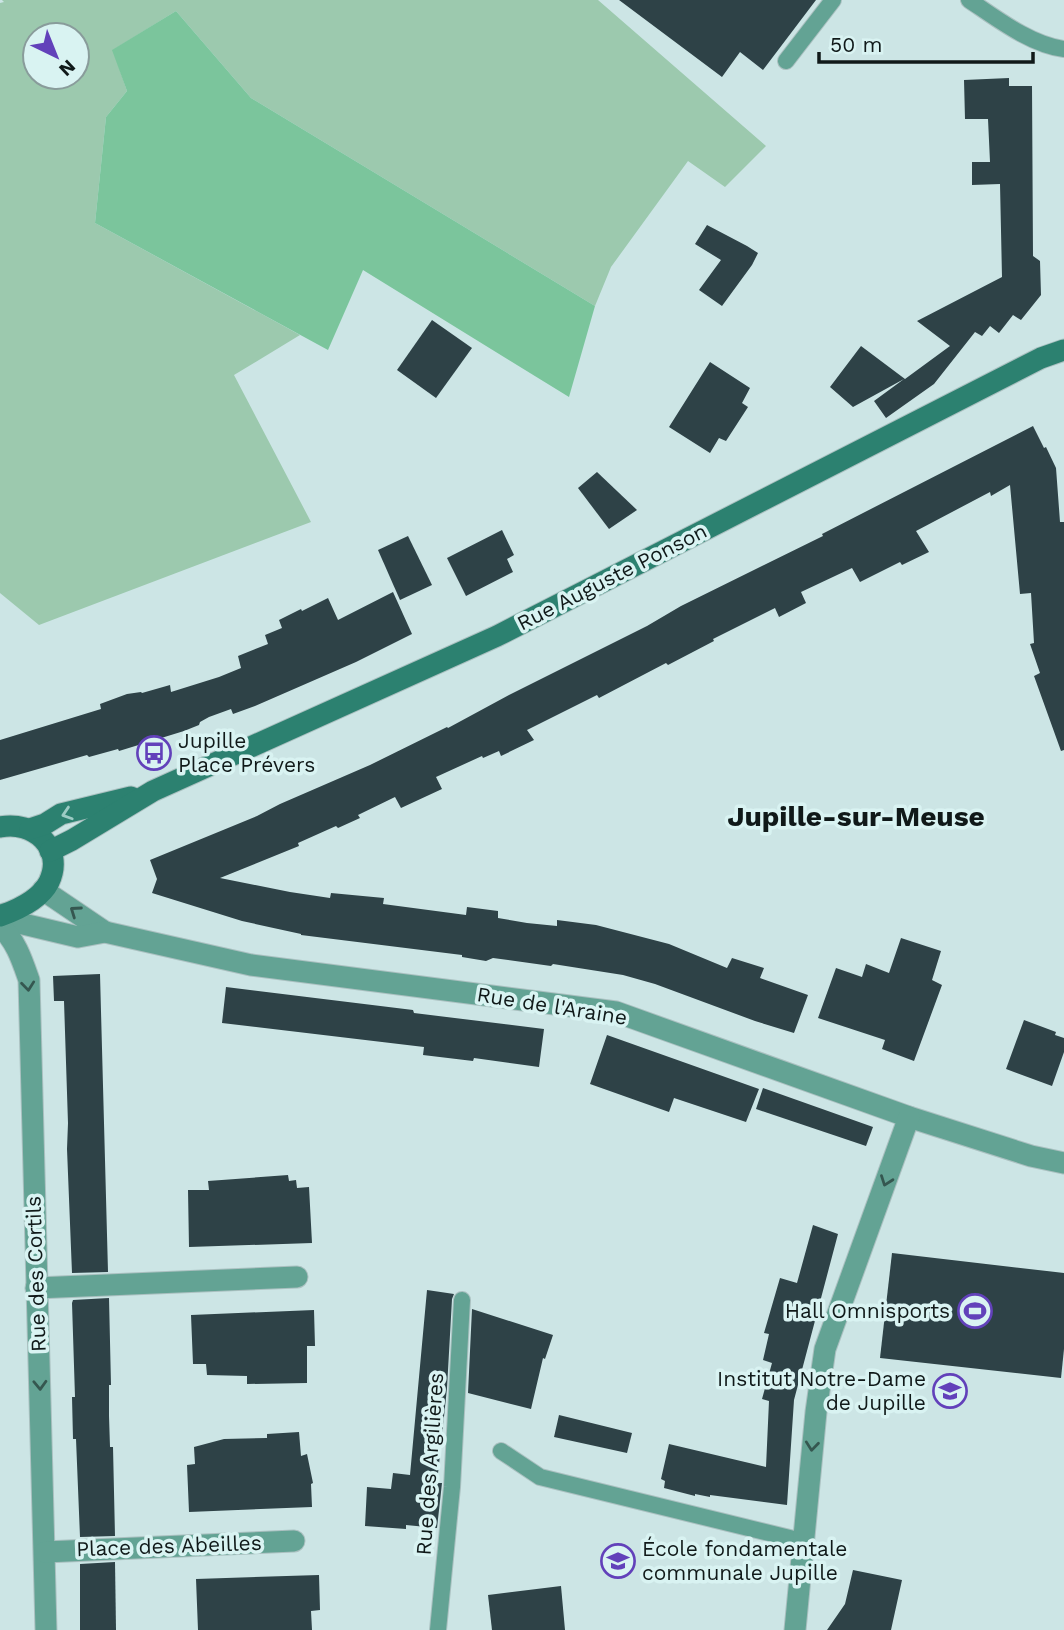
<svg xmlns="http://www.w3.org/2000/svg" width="1064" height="1630" viewBox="0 0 1064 1630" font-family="'Work Sans',sans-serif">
  <rect width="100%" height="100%" fill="#cce5e5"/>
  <path fill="#9cc9ae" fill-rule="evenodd" d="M2,0H598L766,146L725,187L688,161L611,267L595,306L251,98L176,11L113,50L127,91L106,117L95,223L300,335L234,375L311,522L39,625L0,593V3L4,2ZM35,35H77V77H35Z"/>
  <path fill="#7bc59c" d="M176,11L251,98L595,306L569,397L363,270L328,350L95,223L106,117L127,91L112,50Z"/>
  <g fill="#2e4247">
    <path d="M619,0H816L763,70L740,52L722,77Z"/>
    <path d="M1009,78V86H1032L1033,256L1040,261L1041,295L1021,320L1013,315L999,333L990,326L982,336L975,332L934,384L886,418L874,401L904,379L853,407L830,387L861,346L905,379L950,346L917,321L1002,277L1000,184L972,185V162H990L988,119H965L964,80Z"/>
    <path d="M707,225L747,246L758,253L752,265L722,306L699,290L721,260L695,244Z"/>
    <path d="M432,320L472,348L436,398L397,370Z"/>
    <path d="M710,362L750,388L742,403L748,407L726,441L719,438L710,453L669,427Z"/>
    <path d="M1033,426L1044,448L1046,447L1056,468L1060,522H1064V750L1061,751L1034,676L1040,673L1030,644L1034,643L1031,593L1020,594L1010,485L991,496L990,492L916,531L929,552L902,565L900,562L860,582L852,568L801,592L806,603L779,617L775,608L713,639L714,641L668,665L666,663L599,698L597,695L527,730L534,740L501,756L499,751L483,758L482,756L436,777L442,789L401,808L395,797L358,815L360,818L338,828L336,826L298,843L299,846L220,878L290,892L330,898L331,893L384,898L383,904L466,915L467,907L498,911V918L527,923L557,926V920L596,925L669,944L727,968L732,958L764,968L760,978L808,995L794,1033L755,1021L655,984L623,975L553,964L551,966L493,958L486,961L462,957V955L301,935V934L242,921L152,893L157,879L150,860L257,816L280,804L370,765L447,727L448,728L509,695L647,626L681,606L823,536L822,534Z"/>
    <path d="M597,472L637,510L609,529L578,488Z"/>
    <path d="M502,530L514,555L507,559L513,572L466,596L447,558Z"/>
    <path d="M408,536L432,585L400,600L378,550Z"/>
    <path d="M393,592L412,634L356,662L255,706L233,714L231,709L209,717L200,722L199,725L184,731L119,751L118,749L89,757L87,755L0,780V740L101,709L100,704L127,694L141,692L142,693L170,685L171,692L219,677L241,668L238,656L268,644L265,635L282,628L279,620L301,609L302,611L328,598L338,620Z"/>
    <path d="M901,938L941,951L932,980L942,985L914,1061L882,1049L885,1040L818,1018L836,968L862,977L866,964L889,973Z"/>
    <path d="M100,974L108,1272L72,1273L67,1149L68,1123L64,1001H54L53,976Z"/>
    <path d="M226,987L413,1010L414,1013L544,1029L539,1067L474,1058L473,1061L423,1055L424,1047L222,1023Z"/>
    <path d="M1024,1020L1056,1032L1055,1035L1064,1038V1052L1052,1086L1006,1069Z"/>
    <path d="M607,1035L759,1089L746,1122L674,1098L669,1112L590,1084Z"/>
    <path d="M763,1088L873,1127L866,1146L756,1109Z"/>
    <path d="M288,1175L289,1181L296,1180L297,1188L309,1187L312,1243L189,1247L188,1190H209L208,1181Z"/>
    <path d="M813,1225L838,1234L794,1400L787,1505L710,1495V1497L695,1494V1496L664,1488L665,1481L661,1479L669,1444L766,1467L769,1401L762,1399L772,1363L763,1360L769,1334L764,1333L780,1278L797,1283Z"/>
    <path d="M892,1253L1064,1273V1349L1061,1378L880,1358Z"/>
    <path d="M427,1290L454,1294L452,1299L447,1388L437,1483H442L437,1528L406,1525V1529L365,1526L367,1487L391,1489L393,1473L410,1475Z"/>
    <path d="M109,1298L111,1385H109V1416L110,1447H113L115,1536L80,1537L76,1439H73L72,1397H75L72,1303L73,1300Z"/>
    <path d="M472,1309L553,1335L545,1359L543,1358L531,1409L468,1393Z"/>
    <path d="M314,1310L315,1346H307V1383L247,1384V1376L207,1375L206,1364H193L191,1315Z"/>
    <path d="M559,1415L632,1433L627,1453L554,1437Z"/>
    <path d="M299,1432L301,1456L307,1454L313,1483L311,1484L312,1507L189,1512L187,1465L195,1464L194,1447L224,1439L267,1438V1434Z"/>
    <path d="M115,1562L116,1630H80V1564Z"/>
    <path d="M853,1570L902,1580L891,1630H827L845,1604Z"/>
    <path d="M319,1575L320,1610L311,1611L312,1630H198L196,1579Z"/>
    <path d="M561,1586L565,1630H492L488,1595Z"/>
  </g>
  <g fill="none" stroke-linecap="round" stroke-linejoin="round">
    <g stroke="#aac0c0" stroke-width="18">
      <g id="lane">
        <path d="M969,0C996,18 1031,45 1064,49"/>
        <path d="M786,61L833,0"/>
        <path d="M501,1451L540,1477L802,1541"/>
        <path d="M438,1630L452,1487L462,1300"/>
      </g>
    </g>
    <g stroke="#aac0c0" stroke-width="23">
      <g id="street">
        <path d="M43,890L105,932"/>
        <path d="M4,914L19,923L78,937L105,932L251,965L616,1012L909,1117L1031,1156L1064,1163"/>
        <path d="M0,926C16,941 22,960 29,980L46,1630"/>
        <path d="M36,1288L297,1277"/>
        <path d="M45,1552L294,1541"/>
        <path d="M795,1630L816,1412L825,1349L909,1117"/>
      </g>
    </g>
    <g stroke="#aac0c0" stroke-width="23">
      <g id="secondary">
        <path d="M0,827C33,820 65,848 49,882C40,900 17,910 0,916"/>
        <path d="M30,829L45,824L61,814L131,797"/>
        <path d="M50,851L72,840L153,791L497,636L1041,358L1064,350"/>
      </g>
    </g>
    <use href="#lane" stroke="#63a394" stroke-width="16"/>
    <use href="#street" stroke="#63a394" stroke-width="21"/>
    <use href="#secondary" stroke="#2c8170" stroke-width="21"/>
  </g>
  <defs><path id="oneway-chevron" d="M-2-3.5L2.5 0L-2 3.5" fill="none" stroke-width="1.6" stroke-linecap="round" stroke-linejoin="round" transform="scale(1.75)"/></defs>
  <use stroke="#9ccbc4" href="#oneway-chevron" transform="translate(67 814) rotate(162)"/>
  <g stroke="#355750">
    <use href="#oneway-chevron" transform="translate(75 911) rotate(-145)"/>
    <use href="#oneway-chevron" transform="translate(28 986) rotate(84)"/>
    <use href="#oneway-chevron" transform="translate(886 1181) rotate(110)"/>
    <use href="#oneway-chevron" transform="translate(40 1385) rotate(88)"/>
    <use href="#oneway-chevron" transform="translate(812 1446) rotate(96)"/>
  </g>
  <defs>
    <g id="bus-ring" transform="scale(1.75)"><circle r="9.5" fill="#d9f3f2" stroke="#6241ba" stroke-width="1.5"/><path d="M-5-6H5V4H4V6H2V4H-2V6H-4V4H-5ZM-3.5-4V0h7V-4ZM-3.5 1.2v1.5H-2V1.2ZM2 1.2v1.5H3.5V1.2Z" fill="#6241ba"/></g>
    <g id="stadium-ring" transform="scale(1.75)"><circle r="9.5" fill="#d9f3f2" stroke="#6241ba" stroke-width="1.5"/><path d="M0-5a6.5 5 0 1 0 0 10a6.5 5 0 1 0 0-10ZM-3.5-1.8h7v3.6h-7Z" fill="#6241ba"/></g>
    <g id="school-ring" transform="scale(1.75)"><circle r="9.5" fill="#d9f3f2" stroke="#6241ba" stroke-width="1.5"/><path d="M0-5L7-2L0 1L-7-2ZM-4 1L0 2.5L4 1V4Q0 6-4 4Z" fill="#6241ba"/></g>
  </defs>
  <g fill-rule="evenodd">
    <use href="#bus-ring" x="154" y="753"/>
    <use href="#stadium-ring" x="975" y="1311"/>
    <use href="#school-ring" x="950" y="1391"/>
    <use href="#school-ring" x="618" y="1561"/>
  </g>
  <g text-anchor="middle" stroke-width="7" stroke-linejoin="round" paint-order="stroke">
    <g font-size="21" fill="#101919" stroke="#d9f3f2">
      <text transform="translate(612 577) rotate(-27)" y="7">Rue Auguste Ponson</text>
      <text transform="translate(552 1006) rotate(9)" y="7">Rue de l'Araine</text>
      <text transform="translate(36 1274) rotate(-92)" y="7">Rue des Cortils</text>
      <text transform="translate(430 1464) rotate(-86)" y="7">Rue des Argilières</text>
      <text transform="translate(169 1546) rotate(-2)" y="7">Place des Abeilles</text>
    </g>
    <g font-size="21" fill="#101919" stroke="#d9f3f2" text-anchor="start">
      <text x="178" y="748">Jupille<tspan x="178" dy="24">Place Prévers</tspan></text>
      <text x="950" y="1318" text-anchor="end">Hall Omnisports</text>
      <text x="926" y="1386" text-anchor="end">Institut Notre-Dame<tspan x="926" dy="24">de Jupille</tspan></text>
      <text x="642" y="1556">École fondamentale<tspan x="642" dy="24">communale Jupille</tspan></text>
    </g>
    <g font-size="28" font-weight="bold" fill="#101919" stroke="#d9f3f2">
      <text x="856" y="826">Jupille-sur-Meuse</text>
    </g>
  </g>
  <g transform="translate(56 56) rotate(137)"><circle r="33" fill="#d9f3f2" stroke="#899c9b" stroke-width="2"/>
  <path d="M0-5L12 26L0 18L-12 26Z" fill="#6241ba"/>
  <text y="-10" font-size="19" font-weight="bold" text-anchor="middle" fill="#101919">N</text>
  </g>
  <path d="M819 52v10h214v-10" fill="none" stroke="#101919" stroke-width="3.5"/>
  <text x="830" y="52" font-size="21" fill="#101919" stroke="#d9f3f2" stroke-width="5" paint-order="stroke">50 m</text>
</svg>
